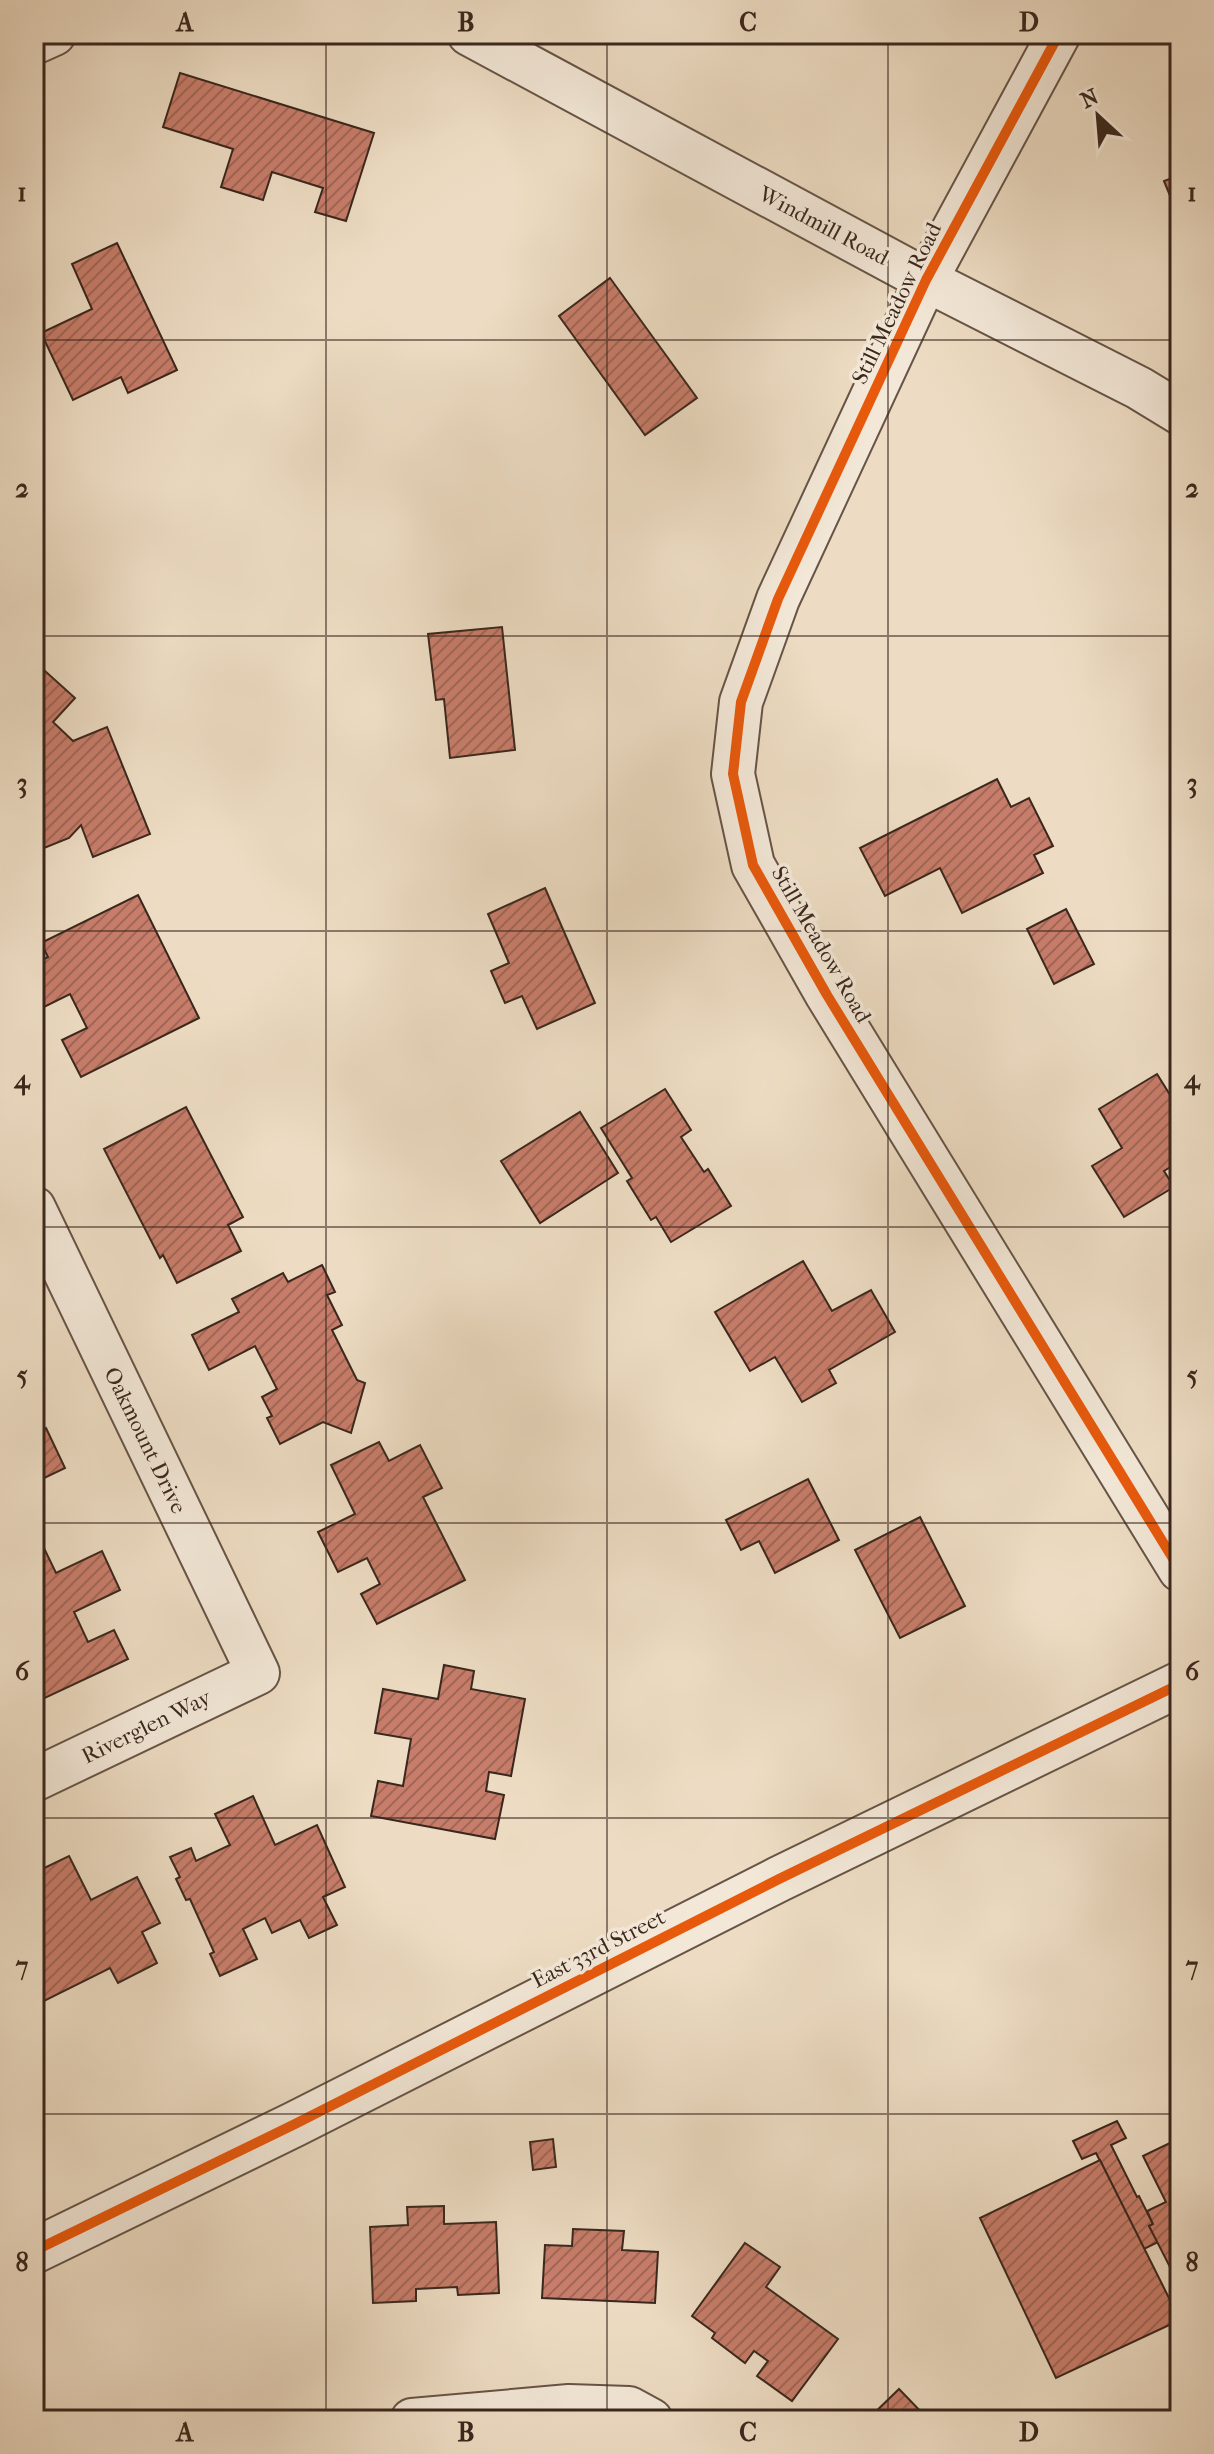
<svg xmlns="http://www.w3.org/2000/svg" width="1214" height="2454" viewBox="0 0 1214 2454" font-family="'IM FELL French Canon',serif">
  <defs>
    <pattern id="building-hatch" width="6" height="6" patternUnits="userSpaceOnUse" patternTransform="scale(2)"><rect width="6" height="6" fill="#c87d6a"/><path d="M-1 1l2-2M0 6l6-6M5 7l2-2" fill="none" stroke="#a36657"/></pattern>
  </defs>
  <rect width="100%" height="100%" fill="#eddcc3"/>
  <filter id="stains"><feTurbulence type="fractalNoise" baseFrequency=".0025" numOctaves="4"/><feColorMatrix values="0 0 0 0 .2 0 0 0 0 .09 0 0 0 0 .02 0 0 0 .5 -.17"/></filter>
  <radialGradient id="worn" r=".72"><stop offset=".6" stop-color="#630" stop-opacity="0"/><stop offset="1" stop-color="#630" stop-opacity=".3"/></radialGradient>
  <g fill="url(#building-hatch)" stroke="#3a271d" stroke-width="2">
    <path d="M180,73L374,133L346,221L315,212L323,188L272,172L263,200L221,187L233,149L163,127Z"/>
    <path d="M1180,175V220L1164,181Z"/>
    <path d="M117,243L177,370L128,393L121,377L73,400L41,333L92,309L72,264Z"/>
    <path d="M610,278L697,398L645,435L559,316Z"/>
    <path d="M502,627L515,750L450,758L444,699L436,700L428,634Z"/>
    <path d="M45,671L75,698L53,722L73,741L107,727L150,834L93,857L81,825L69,838L34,852V683Z"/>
    <path d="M997,779L1011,807L1029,798L1053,846L1034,855L1043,873L962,913L940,868L885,896L860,848Z"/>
    <path d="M545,888L595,1003L537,1029L522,996L505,1003L491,971L509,963L488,914Z"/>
    <path d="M138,895L199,1018L81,1077L62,1040L87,1028L70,994L38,1010L34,1002V964L48,957L41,943Z"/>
    <path d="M1066,909L1094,964L1054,984L1027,929Z"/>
    <path d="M1157,1074L1177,1106L1180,1104V1161L1164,1171L1174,1187L1124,1217L1092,1166L1122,1148L1099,1109Z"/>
    <path d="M665,1089L691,1130L681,1137L704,1172L708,1169L731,1206L671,1242L656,1217L651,1220L627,1181L632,1178L601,1128Z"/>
    <path d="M186,1107L243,1217L228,1225L241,1251L177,1283L163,1255L160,1258L104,1149Z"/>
    <path d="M580,1112L618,1173L540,1223L501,1161Z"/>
    <path d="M803,1261L832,1311L871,1290L895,1332L829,1370L836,1383L802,1402L775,1357L750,1371L715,1312Z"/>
    <path d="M322,1265L335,1292L327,1295L342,1325L332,1330L357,1380L365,1383L351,1433L323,1422L280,1444L267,1418L272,1416L262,1397L277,1389L255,1346L209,1370L192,1335L239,1312L232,1299L283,1273L288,1282Z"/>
    <path d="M46,1428L65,1468L34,1483V1434Z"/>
    <path d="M379,1442L389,1461L420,1445L442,1488L423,1497L465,1580L377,1624L361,1594L380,1584L367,1558L338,1572L318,1532L355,1514L331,1465Z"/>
    <path d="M808,1479L839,1540L775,1573L759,1541L741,1550L726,1520Z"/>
    <path d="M920,1517L965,1606L900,1638L855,1550Z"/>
    <path d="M42,1544L56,1573L102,1551L120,1590L74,1612L88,1642L114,1630L128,1659L34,1703V1547Z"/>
    <path d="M444,1665L474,1671L471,1689L525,1699L511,1776L489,1772L486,1791L504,1795L495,1839L371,1816L378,1781L403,1786L411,1739L375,1733L383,1689L438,1699Z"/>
    <path d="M253,1796L275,1845L317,1825L345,1887L323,1897L337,1925L309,1938L300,1920L272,1933L265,1918L243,1929L257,1959L220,1976L210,1954L214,1952L190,1899L186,1900L176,1879L180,1877L170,1857L191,1848L196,1861L230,1845L215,1814Z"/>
    <path d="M69,1856L91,1900L137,1877L160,1923L142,1932L157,1963L118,1983L110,1968L34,2006V1912L44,1907L34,1887V1873Z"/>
    <path d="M1117,2121L1126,2138L1111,2145L1137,2197L1139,2196L1153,2224L1149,2226L1158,2242L1144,2249L1096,2153L1082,2159L1073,2141Z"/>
    <path d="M1180,2138V2272L1174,2275L1149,2226L1153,2224L1147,2211L1166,2202L1143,2156Z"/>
    <path d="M553,2139L556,2167L533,2170L530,2142Z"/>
    <path d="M1100,2160L1180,2320L1056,2378L980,2218Z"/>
    <path d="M444,2206V2224L496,2222L499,2293L458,2295L457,2287L416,2289V2301L373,2303L370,2227L408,2225L407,2207Z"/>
    <path d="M573,2229L624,2231L622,2250L658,2252L655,2303L542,2298L545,2245L572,2246Z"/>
    <path d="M745,2243L780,2267L766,2287L838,2339L792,2401L757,2376L768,2361L754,2351L745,2363L712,2338L715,2333L692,2316Z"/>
    <path d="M899,2389L929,2420H867Z"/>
  </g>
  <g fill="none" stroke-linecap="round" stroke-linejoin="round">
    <g stroke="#675446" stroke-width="46">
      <g id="minor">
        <path d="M469,34L926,280L1139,388L1180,413"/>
        <path d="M1059,34L926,280L778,599L741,702L733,774L753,865L827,995L1180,1570"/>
        <path d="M34,43L54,34"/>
        <path d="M34,1208L258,1673L34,1780"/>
        <path d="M412,2420L569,2406L629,2408L651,2420"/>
      </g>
    </g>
    <g stroke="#675446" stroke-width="48">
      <path id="tertiary" d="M34,2251L295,2124L779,1879L1180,1684"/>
    </g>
    <use href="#minor" stroke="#f3e8d8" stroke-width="42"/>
    <use href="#tertiary" stroke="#f3e8d8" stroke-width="44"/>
    <g stroke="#f3e8d8" stroke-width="15">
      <g id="cycleway">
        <path d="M1059,34L926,280L778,599L741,702L733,774L753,865L827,995L1180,1570"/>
        <path d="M34,2251L295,2124L779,1879L1180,1684"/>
      </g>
    </g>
    <use href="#cycleway" stroke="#e8590c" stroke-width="10"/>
  </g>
  <path fill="none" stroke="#3a271d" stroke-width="2" stroke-opacity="0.55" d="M326,34V2420M607,34V2420M888,34V2420M34,340H1180M34,636H1180M34,931H1180M34,1227H1180M34,1523H1180M34,1818H1180M34,2114H1180"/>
  <g text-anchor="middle" stroke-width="7" stroke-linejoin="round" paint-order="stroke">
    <g font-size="22" fill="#3a271d" stroke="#f3e8d8">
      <text transform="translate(824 225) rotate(28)" y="8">Windmill Road</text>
      <text transform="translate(896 303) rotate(-64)" y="8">Still Meadow Road</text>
      <text transform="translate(822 944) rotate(60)" y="8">Still Meadow Road</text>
      <text transform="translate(146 1440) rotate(64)" y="8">Oakmount Drive</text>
      <text transform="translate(146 1726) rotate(-26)" y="8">Riverglen Way</text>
      <text transform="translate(598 1948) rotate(-27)" y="8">East 33rd Street</text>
    </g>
  </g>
  <rect width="1214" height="2454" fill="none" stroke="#eddcc3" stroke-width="88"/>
  <g transform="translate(1098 116) rotate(334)" stroke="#f3e8d8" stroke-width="6" paint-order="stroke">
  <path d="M0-6L14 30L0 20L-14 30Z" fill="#3a271d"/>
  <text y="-12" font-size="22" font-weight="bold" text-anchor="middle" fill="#3a271d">N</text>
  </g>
  <rect x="44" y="44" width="1126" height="2366" fill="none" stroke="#3a271d" stroke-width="3"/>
  <g font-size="26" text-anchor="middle" font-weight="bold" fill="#3a271d">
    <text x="185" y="31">A</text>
    <text x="466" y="31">B</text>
    <text x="748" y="31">C</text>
    <text x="1029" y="31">D</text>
    <text x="22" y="201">1</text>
    <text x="1192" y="201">1</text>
    <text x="22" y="497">2</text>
    <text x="1192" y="497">2</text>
    <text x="22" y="792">3</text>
    <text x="1192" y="792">3</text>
    <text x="22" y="1088">4</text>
    <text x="1192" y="1088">4</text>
    <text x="22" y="1384">5</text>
    <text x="1192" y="1384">5</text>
    <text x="22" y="1680">6</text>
    <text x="1192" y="1680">6</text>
    <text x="22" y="1975">7</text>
    <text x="1192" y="1975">7</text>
    <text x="22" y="2271">8</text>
    <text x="1192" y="2271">8</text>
    <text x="185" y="2441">A</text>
    <text x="466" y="2441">B</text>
    <text x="748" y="2441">C</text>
    <text x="1029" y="2441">D</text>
  </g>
  <rect width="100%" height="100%" filter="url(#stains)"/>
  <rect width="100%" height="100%" fill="url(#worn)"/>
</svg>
